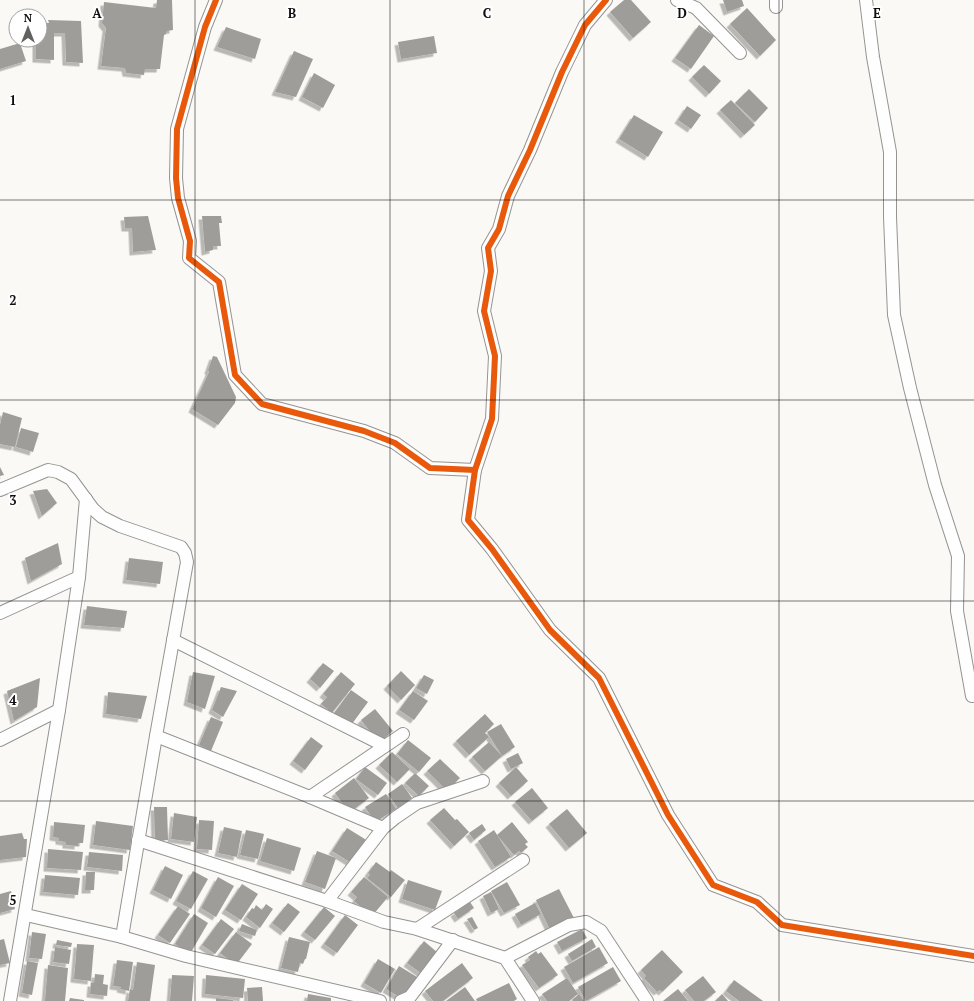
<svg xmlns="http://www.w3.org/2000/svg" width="974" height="1001" viewBox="0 0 974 1001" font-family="'PT Serif',serif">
  <defs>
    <filter id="shadow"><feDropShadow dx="-3.5" dy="3.5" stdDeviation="0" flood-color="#0004"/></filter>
  </defs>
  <rect width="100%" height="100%" fill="#fbf9f5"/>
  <g fill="#9f9d9a" filter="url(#shadow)">
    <path d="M157,0H172L173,30L167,31L166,34L164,35L160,69H145L144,75L126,73L125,68L101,66L106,28L102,23L104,2L156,8Z"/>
    <path d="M624,0H631L651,22L633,38L610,12Z"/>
    <path d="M723,0H742L744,6L727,12Z"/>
    <path d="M747,8L776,40L760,56L730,24Z"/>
    <path d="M48,20L81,21L83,63L66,62L65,33H54V60L36,59V40H40V23H49Z"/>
    <path d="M699,25L714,36L691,69L675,58Z"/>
    <path d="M226,27L261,39L255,59L217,47Z"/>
    <path d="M434,36L437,53L401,59L398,42Z"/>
    <path d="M20,43L26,61L0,69V49Z"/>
    <path d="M294,51L313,59L296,97L275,92Z"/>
    <path d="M704,65L721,81L709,94L692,77Z"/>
    <path d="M314,73L335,85L323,108L302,97Z"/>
    <path d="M749,89L768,108L755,122L735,103Z"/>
    <path d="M731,100L755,125L744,135L720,110Z"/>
    <path d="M687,106L701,115L691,129L678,120Z"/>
    <path d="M634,115L663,132L648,157L619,139Z"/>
    <path d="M148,216L156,250L133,252L132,228H125L124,217Z"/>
    <path d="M202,216H221L222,223H219L221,246H213V250L205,252Z"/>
    <path d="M213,356L217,357L236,397L235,403L218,425L192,409L209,372L208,370Z"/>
    <path d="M3,412L22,418L15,447L0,444V425Z"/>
    <path d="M21,428L39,433L33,452L16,447Z"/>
    <path d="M0,467L4,475L0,476Z"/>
    <path d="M47,489L57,503L42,516L33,491Z"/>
    <path d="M58,543L62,564L31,581L25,558Z"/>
    <path d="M129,558L163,562L160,584L126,580Z"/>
    <path d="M87,606L127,611L124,628L84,625Z"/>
    <path d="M323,663L334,671L320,688L310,679Z"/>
    <path d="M401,671L415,685L401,700L387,686Z"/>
    <path d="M193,672L215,676L205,709L187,702Z"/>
    <path d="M341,672L355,684L332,713L321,704L327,697L323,694Z"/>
    <path d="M424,675L434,680L427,694L416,688Z"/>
    <path d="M40,678L37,707L14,721L7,691Z"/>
    <path d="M221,687L237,691L223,717L212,710Z"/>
    <path d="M351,690L368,702L349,728L332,716Z"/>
    <path d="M413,691L428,701L414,720L399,710Z"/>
    <path d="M108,692L147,696L141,719L106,714Z"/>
    <path d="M375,709L393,731L379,743L361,720Z"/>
    <path d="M485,714L494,724L485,733L489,737L469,755L456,741Z"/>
    <path d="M211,717L223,722L211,751L199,745Z"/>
    <path d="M501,724L515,747L502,756L487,732Z"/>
    <path d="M311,737L323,746L305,770L293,761Z"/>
    <path d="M408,740L431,758L419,772L397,754Z"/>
    <path d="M489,742L502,756L485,771L472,757Z"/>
    <path d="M392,752L410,769L397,782L379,765Z"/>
    <path d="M518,753L523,763L511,769L506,759Z"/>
    <path d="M440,759L460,778L447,791L427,771Z"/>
    <path d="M365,767L387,783L378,795L356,779Z"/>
    <path d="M516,767L528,781L511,796L499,783Z"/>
    <path d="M415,773L429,786L419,796L405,783Z"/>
    <path d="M354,778L369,798L349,813L335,793Z"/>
    <path d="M402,784L412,798L398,808L388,794Z"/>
    <path d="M532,788L548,808L532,821L515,802Z"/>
    <path d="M386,794L396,809L375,822L365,807Z"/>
    <path d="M154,807H167L168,840L155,841Z"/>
    <path d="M444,808L455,820L457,819L469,832L454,846L430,820Z"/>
    <path d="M567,809L587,833L569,848L549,824Z"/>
    <path d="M174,813L197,817L194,842L171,839Z"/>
    <path d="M199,820L214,821L212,850L197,849Z"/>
    <path d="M96,821L133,826L130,850L93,845Z"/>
    <path d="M54,822L85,825L83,843H78V846L66,845V842L59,841V838L53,837Z"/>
    <path d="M512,822L528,842L525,844L528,847L521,853L519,851L514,855L497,835Z"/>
    <path d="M482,824L486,830L474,840L469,833Z"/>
    <path d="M224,827L242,831L237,857L218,853Z"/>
    <path d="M347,828L368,841L353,864L332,851Z"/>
    <path d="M246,830L264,834L258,859L240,855Z"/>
    <path d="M494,830L511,857L495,867L478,841Z"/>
    <path d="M22,833L24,839H27L26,857L0,860V836Z"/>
    <path d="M267,838L301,848L294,871L260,861Z"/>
    <path d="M48,849L83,852L81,870L47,868Z"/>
    <path d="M317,851L336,858L325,889L305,882Z"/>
    <path d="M89,852L123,855L122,871L87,867Z"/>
    <path d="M376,862L390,872L391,870L405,880L391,897L367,878L370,875L368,873Z"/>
    <path d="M165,866L183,875L171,899L153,890Z"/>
    <path d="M193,871L208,879L191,909L176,901Z"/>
    <path d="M86,872H95L94,890H85Z"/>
    <path d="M45,875L80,878L78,895L43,892Z"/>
    <path d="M218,877L234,886L216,917L201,908Z"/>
    <path d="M364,877L388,897L372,916L354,901L357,897L351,892Z"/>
    <path d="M408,880L442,891L435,910L402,899Z"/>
    <path d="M507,882L520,905L504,913L491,891Z"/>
    <path d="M242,884L258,894L241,920L225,910Z"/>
    <path d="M559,889L574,918L550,930L536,900Z"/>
    <path d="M11,891L15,909L0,913V894Z"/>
    <path d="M491,892L499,909L491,913L483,896Z"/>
    <path d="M470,902L474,908L458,919L454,913Z"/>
    <path d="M288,903L300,912L284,932L272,923Z"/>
    <path d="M535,903L541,914L521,925L515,914Z"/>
    <path d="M266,904L273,909L260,928L246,917L252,908L254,909L256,905L262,910Z"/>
    <path d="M178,906L190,914L170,943L158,935Z"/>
    <path d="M324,907L335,916L315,940L304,932Z"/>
    <path d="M194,914L208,923L190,954L175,944Z"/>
    <path d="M345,915L358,925L337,953L324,944Z"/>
    <path d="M472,917L478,928L474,930L467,919Z"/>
    <path d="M221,919L234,929L215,954L202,945Z"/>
    <path d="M242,924L257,930L255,936L239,931Z"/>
    <path d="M582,929L587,938L562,951L557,942Z"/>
    <path d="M32,932L46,934L42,959L29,958Z"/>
    <path d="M236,932L252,944L236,965L220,953Z"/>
    <path d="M289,937L310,942L306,959H305L303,964L300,963L298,972L281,968Z"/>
    <path d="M4,939L10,963L0,965V940Z"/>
    <path d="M592,939L596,947L572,961L568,954Z"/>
    <path d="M57,940L72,943L71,947L56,945Z"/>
    <path d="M424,941L438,953L422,974L407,963Z"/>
    <path d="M77,944L94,945L91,981L74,979Z"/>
    <path d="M55,947L71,950L69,964L53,962Z"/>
    <path d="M599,947L608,963L573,983L564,967Z"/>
    <path d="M662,950L683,972L662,992L660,990L657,992L644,978L646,976L641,970Z"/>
    <path d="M536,951L538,954L541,952L558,975L539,988L522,965L530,960L528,957Z"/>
    <path d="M378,959L395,969L381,993L364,983Z"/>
    <path d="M117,960L133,962L129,991L120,989L121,987L113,986Z"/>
    <path d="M27,961L38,963L32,995L22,993Z"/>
    <path d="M137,962L155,965L150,1001H128L130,989L133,990Z"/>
    <path d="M462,963L473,978L443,1001H433L425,991Z"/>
    <path d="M48,965L68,968L65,1001H45Z"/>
    <path d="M399,966L417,977L403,999L386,989Z"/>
    <path d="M613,967L621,981L586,1001L578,987Z"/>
    <path d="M95,974L104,975L103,984L108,985L107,996L90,994L91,983H94Z"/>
    <path d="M172,975L194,976L192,1001H170Z"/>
    <path d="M206,975L245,979L243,998L205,994Z"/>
    <path d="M703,976L716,992L704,1001H694L685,990Z"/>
    <path d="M567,978L578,994L569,1001H547L542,994Z"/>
    <path d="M734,980L763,1001H739L726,991Z"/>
    <path d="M509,983L517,999L514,1001H477L476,999Z"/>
    <path d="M262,987L263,1001H248L247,988Z"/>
    <path d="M465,987L475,1001H446Z"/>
    <path d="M678,989L688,1001H663Z"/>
    <path d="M308,994L331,998V1001H307Z"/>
    <path d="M579,994L584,1001H573L572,1000Z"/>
    <path d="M722,994L728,1001H715Z"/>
    <path d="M70,998L84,1000V1001H69Z"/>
    <path d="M216,998L233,1000V1001H216Z"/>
  </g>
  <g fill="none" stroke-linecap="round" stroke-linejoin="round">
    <g stroke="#959493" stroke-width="14">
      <g id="minor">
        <path d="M216,0L205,27L177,129L176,178L178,198L190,241L189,258L219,282L235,375L262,404L364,431L395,443L430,468L475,470L492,419L495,356L484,311L491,271L488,248L499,229L508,196L530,150L562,72L585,25L606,0"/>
        <path d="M677,0L696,8L740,53"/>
        <path d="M776,0V7"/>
        <path d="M866,0L873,57L890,152V217L894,315L910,388L935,485L958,556L957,611L972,696"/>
        <path d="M475,470L468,520L492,549L550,630L599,678L668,815L713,885L757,902L782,925L974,956"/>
        <path d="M0,490L48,470L58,472L71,479L93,509L102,517L120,526L181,547L185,553L187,562L156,736L122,937"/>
        <path d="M0,613L79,577"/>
        <path d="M173,640L385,746"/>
        <path d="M156,736L310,797L383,828"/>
        <path d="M0,740L59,710"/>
        <path d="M310,797L403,734"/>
        <path d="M138,840L327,901L384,922L417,929L505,958L533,1001"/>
        <path d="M327,901L383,828L395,818L417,803L483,781"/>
        <path d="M26,915L122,937L186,956L380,1001"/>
        <path d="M417,929L523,860"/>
        <path d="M505,958L569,925L586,922L601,931L647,1001"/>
        <path d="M10,1001L59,710L79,577L86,499"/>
        <path d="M401,1001L410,997L453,940"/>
      </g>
    </g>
    <use href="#minor" stroke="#fefefe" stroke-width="12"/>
    <g stroke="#fff" stroke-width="8">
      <g id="cycleway">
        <path d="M216,0L205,27L177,129L176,178L178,198L190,241L189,258L219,282L235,375L262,404L364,431L395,443L430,468L475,470L492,419L495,356L484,311L491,271L488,248L499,229L508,196L530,150L562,72L585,25L606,0"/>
        <path d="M475,470L468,520L492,549L550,630L599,678L668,815L713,885L757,902L782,925L974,956"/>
      </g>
    </g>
    <use href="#cycleway" stroke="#e8590c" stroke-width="6"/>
  </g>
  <path fill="none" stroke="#0f0f0f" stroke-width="1" stroke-opacity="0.55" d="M195,0V1001M390,0V1001M584,0V1001M779,0V1001M0,200H974M0,400H974M0,601H974M0,801H974"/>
  <g font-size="13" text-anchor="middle" font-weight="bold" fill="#0f0f0f" stroke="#fff" stroke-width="4" stroke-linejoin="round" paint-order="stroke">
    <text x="97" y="18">A</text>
    <text x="292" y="18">B</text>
    <text x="487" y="18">C</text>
    <text x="682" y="18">D</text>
    <text x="877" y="18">E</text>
    <text x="13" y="105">1</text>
    <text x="13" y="305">2</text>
    <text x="13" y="505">3</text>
    <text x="13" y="705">4</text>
    <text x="13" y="905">5</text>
  </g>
  <g transform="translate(28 28)"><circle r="19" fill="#ffffff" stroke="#9f9f9f"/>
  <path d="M0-3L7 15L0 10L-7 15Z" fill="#626160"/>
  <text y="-6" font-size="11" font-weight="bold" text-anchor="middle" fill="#0f0f0f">N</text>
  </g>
</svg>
